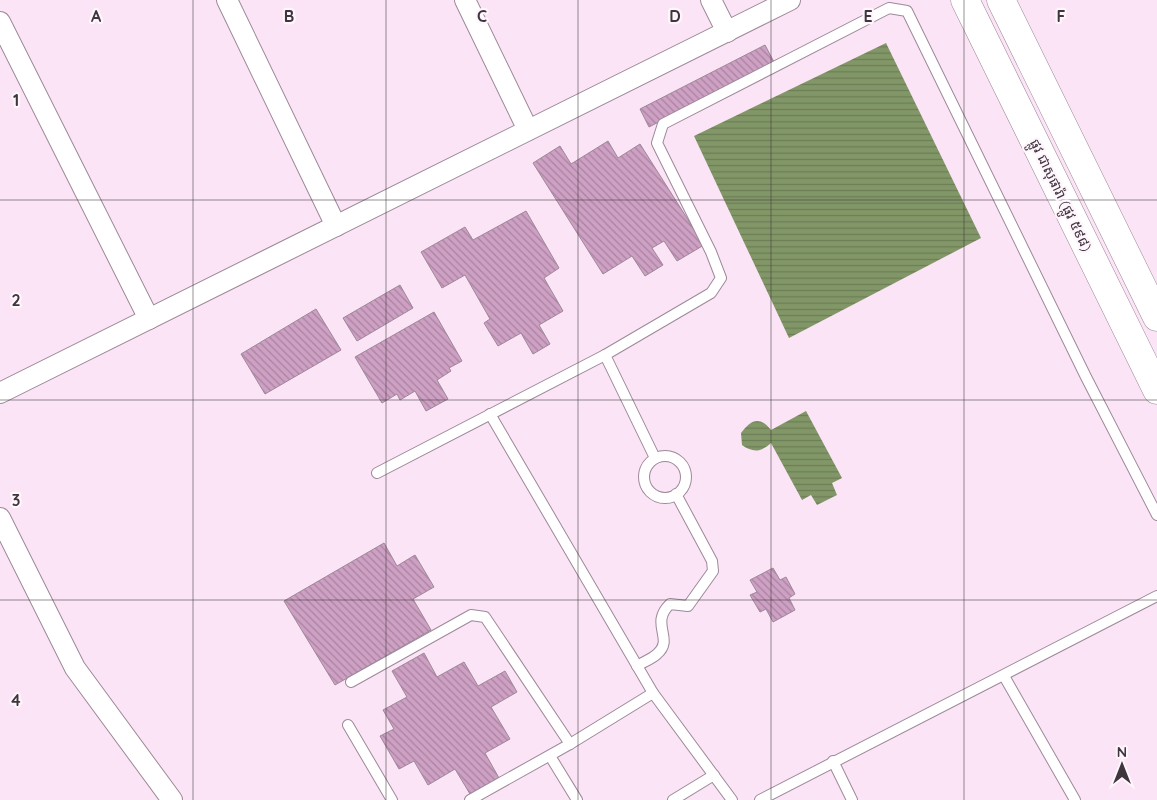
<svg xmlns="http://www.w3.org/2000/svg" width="1157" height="800" viewBox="0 0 1157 800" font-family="Quicksand,'Noto Sans Khmer',sans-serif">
  <defs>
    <pattern id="water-rules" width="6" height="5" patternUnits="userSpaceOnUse" patternTransform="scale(1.25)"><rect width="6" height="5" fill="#829767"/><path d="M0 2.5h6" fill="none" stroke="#6c7c56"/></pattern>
    <pattern id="building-back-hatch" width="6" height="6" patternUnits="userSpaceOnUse" patternTransform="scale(1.25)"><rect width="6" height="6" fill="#cea0c4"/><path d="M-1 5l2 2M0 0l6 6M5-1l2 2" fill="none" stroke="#a983a0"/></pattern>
  </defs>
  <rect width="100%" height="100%" fill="#fae4f5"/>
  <g fill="url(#water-rules)">
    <path d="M886,43L981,238L789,338L694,136Z"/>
    <path d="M806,411L842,478L832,483L837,495L817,505L811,495L802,500L771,443C761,452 753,453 742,445L741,433C751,419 760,416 771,430Z"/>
  </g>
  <g fill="url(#building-back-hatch)" stroke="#9d8898">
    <path d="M765,45L774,62L649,127L640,109Z"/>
    <path d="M608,141L618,158L640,144L704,245L677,261L664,241L652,248L663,265L645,276L632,256L603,274L533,163L560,146L571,164Z"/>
    <path d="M526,211L559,268L544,278L563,311L539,325L550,344L533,354L521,333L498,346L484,323L490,319L465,275L442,288L421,252L465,227L473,240Z"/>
    <path d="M400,285L413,308L357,341L343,318Z"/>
    <path d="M316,309L341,350L265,394L241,354Z"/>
    <path d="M434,312L462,361L449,368L451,371L437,380L448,399L426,411L415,391L400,400L397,394L382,403L355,357Z"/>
    <path d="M384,543L397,566L415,555L434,587L413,599L431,630L335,685L284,601Z"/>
    <path d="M773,568L780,580L786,577L795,594L789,598L795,610L773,622L766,609L760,612L750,595L757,592L750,580Z"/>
    <path d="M424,653L437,677L464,662L478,686L505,671L517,692L491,707L510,739L485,753L499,778L470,794L455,769L428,785L414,761L399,769L380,736L394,729L383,710L407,697L392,671Z"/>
  </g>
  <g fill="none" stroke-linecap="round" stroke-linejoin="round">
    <g stroke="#9d8999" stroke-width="12">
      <g id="lane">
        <path d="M605,355L655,458"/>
        <path d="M490,414L653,693L732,800"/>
        <circle cx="665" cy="477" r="21"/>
        <path d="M377,473L605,355L711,293L721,278L711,252L657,143L663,124L889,8L907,11L1086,377L1157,515"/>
        <path d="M637,666C643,662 652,659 657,654C675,639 649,624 670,604L688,606L713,571L712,561L676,494"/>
        <path d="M1004,676L1075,800"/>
        <path d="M351,682L471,615L485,617L570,744"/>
        <path d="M348,725L392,800"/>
        <path d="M550,756L577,800"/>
        <path d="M833,761L852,800"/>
        <path d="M470,800L570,744L653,693"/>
        <path d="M673,800L714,775"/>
        <path d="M760,800L1157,596"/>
      </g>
    </g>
    <g stroke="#9d8999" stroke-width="22">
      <g id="street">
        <path d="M227,0L336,226"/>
        <path d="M465,0L528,130"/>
        <path d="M711,0L727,32"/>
        <path d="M0,22L149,319"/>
        <path d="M0,393L790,0"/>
        <path d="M0,518L75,668L172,800"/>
      </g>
    </g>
    <g stroke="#9d8999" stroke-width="29">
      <g id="secondary">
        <path d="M965,0L1157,390"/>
        <path d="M1001,0L1157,317"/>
      </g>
    </g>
    <use href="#lane" stroke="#fff" stroke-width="10"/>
    <use href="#street" stroke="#fff" stroke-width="20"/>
    <use href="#secondary" stroke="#fff" stroke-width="28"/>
  </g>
  <path fill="none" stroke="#3f363d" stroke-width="1" stroke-opacity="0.55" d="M193,0V800M386,0V800M578,0V800M771,0V800M964,0V800M0,200H1157M0,400H1157M0,600H1157"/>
  <g text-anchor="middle" stroke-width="4.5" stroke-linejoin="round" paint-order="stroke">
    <g font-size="14" fill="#3f363d" stroke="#fff5fc">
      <text transform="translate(1061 195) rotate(64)" y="5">ផ្លូវ ជាសុផារ៉ា (ផ្លូវ ៥៩៨)</text>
    </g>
  </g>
  <g font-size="16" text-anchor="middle" font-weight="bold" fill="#3f363d" stroke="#fff5fc" stroke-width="4.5" stroke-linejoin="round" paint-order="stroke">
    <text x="96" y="22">A</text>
    <text x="289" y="22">B</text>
    <text x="482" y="22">C</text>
    <text x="675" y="22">D</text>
    <text x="868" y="22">E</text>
    <text x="1061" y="22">F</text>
    <text x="16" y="106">1</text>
    <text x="16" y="306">2</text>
    <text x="16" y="506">3</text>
    <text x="16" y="706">4</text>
  </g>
  <g transform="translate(1122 765)" stroke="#fff5fc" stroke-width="4" paint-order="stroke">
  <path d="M0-4L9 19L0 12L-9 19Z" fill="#3f363d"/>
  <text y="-8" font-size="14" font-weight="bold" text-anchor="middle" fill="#3f363d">N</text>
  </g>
</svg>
